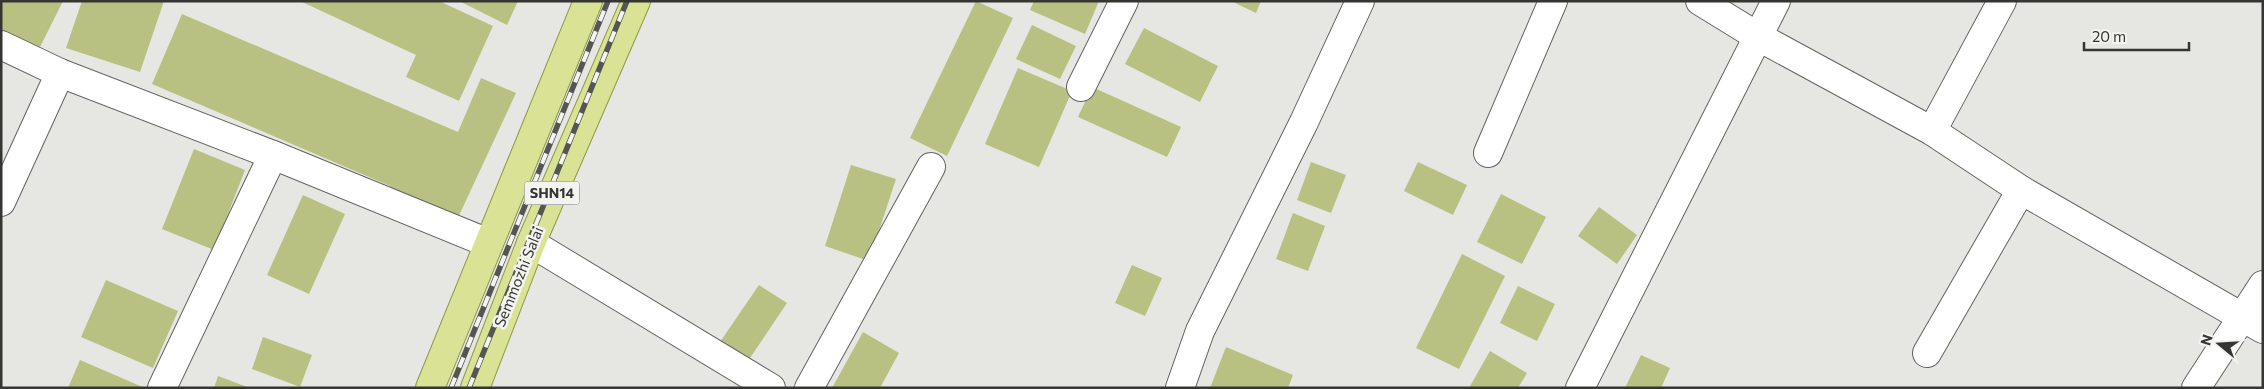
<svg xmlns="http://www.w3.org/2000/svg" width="2264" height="389" viewBox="0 0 2264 389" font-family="Commissioner,sans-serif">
  <rect width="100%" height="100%" fill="#e6e7e2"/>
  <g fill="#b8c182">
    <path d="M1,1H63L38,51L1,32Z"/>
    <path d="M82,1H164L140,72L66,48Z"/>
    <path d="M300,1H439L493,26L459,101L406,77L416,55Z"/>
    <path d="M459,1H518L507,25Z"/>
    <path d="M976,1L1013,18L947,156L910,138Z"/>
    <path d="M1034,1H1099L1085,34L1030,10Z"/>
    <path d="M1231,1H1261L1256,13Z"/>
    <path d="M182,14L458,132L481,78L516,93L456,222L387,194L390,186L152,84Z"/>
    <path d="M1032,25L1076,46L1060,79L1016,59Z"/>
    <path d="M1144,28L1218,66L1200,102L1125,64Z"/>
    <path d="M1018,68L1072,91L1039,167L985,144Z"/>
    <path d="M1092,87L1181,127L1167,157L1078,117Z"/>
    <path d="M194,149L245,170L214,250L162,229Z"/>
    <path d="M1311,162L1346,175L1331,213L1297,200Z"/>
    <path d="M1418,162L1467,185L1453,215L1404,191Z"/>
    <path d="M851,165L896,179L869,261L825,246Z"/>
    <path d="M1501,194L1546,217L1522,264L1477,242Z"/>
    <path d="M303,195L345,214L309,294L267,275Z"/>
    <path d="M1599,207L1637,235L1617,264L1578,236Z"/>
    <path d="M1293,213L1325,226L1308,271L1276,259Z"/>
    <path d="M1462,254L1505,276L1459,369L1416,348Z"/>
    <path d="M1132,265L1162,278L1145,316L1115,303Z"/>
    <path d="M106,280L178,311L153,368L81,337Z"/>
    <path d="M759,285L787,303L748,361L720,342Z"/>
    <path d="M1518,286L1555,304L1537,341L1500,323Z"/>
    <path d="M863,332L899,353L880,388H832Z"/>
    <path d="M263,337L312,355L300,387L252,369Z"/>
    <path d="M1226,347L1293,375L1288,388H1210Z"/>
    <path d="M1490,351L1527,373L1518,388H1469Z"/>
    <path d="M1641,355L1670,368L1661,388H1625Z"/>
    <path d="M80,360L145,388H68Z"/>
    <path d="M218,376L250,388H214Z"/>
  </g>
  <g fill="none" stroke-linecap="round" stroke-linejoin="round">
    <g stroke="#636460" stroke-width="30">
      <g id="minor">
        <path d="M1700,1L1757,36L1932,131L2021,190L2263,329"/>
        <path d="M1,45L60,73L273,155"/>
        <path d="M1081,87L1124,1"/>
        <path d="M1932,131L2002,1"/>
        <path d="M1488,153L1553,1"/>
        <path d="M1,202L60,73"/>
        <path d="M531,243L771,388"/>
        <path d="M1927,353L2021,190"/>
        <path d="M162,388L273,155L488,243"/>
        <path d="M809,388L931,167"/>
        <path d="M1180,388L1200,331L1304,122L1360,1"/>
        <path d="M1580,388L1776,1"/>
        <path d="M2196,388L2263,285"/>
      </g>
    </g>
    <g stroke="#909945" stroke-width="30">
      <g id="major">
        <path d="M430,388L588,1"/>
        <path d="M475,388L531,243L636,1"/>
      </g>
    </g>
    <use href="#minor" stroke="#fff" stroke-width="28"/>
    <use href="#major" stroke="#dae295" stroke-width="28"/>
    <g stroke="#555553" stroke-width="5.5">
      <g id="rail">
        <path d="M451,388L608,1"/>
        <path d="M469,388L627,1"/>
      </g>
    </g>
    <use href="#rail" stroke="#f3f4ef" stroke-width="4" stroke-dasharray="11" stroke-linecap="butt"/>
  </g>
  <g text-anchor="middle" stroke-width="5" stroke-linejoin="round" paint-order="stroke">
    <rect fill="#f3f4ef" stroke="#6e6e6b" stroke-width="1" x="524.5" y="181.5" width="55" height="23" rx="4"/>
    <g font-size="14" font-weight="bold" fill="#353533">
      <text x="552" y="198">SHN14</text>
    </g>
    <g font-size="15" fill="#353533" stroke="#f3f4ef">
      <text transform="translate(519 277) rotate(-68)" y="5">Semmozhi Salai</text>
    </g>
  </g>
  <rect width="2264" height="389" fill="none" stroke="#353533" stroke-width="5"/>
  <g transform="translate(2219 344) rotate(288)" stroke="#f3f4ef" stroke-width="4" paint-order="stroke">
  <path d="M0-4L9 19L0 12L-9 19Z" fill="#353533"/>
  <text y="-8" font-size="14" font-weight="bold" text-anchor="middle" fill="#353533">N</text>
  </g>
  <path d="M2084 42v8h105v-8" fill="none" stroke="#353533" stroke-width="2.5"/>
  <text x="2092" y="42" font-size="15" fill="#353533" stroke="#f3f4ef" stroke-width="4" paint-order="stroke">20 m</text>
</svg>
